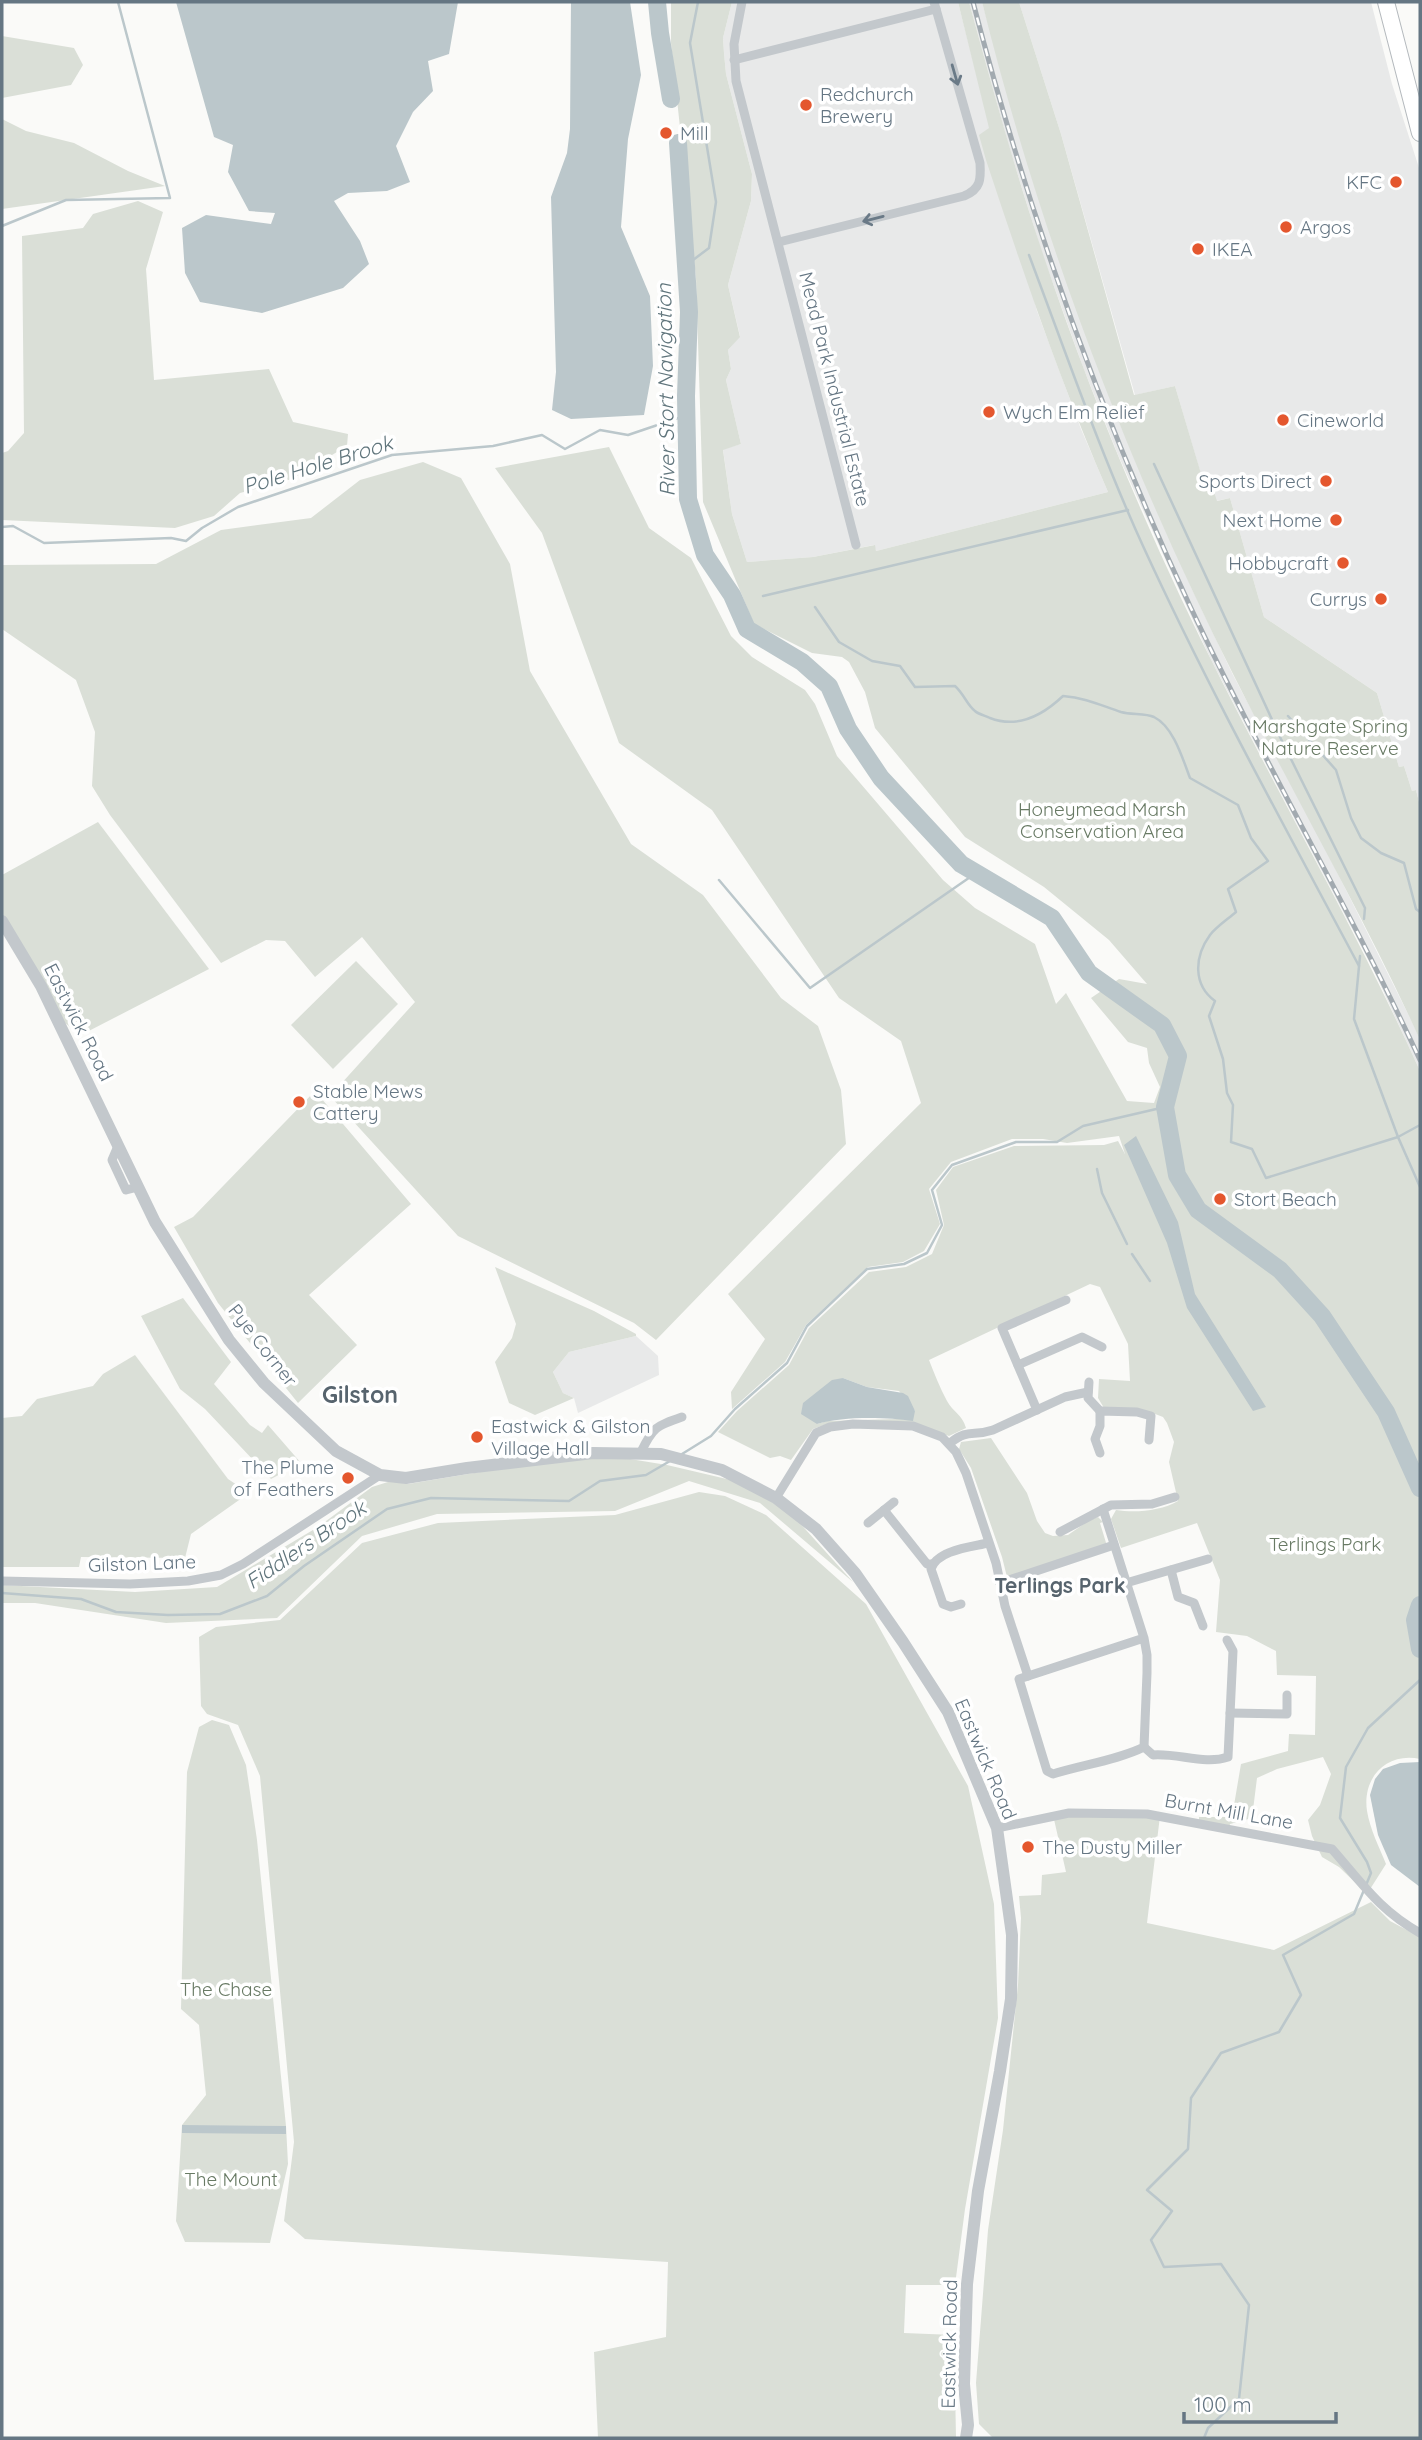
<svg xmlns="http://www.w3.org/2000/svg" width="1422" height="2440" viewBox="0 0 1422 2440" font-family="Quicksand,sans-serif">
  <rect width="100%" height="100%" fill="#fafaf8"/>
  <g fill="#e8e9e9">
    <path d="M732,2H958L1037,311L1081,429L1108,492L876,551L874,545L813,557L747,562L732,514L723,449L741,444L726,380L731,369L728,350L740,336L728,285L751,201L752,174L726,74L724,53L723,38Z"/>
    <path d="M969,2H982L1009,97L1115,413L1191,587L1233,675L1328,854L1414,1026L1420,1040V1071L1373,969L1211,660L1118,455L1083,367L1042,253L1007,140Z"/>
    <path d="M1019,2H1371L1392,84L1420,171V806L1416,790L1412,791L1404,766L1399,767L1377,693L1264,617L1230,498L1216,501L1205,488L1175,386L1135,395L1061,134Z"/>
    <path d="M636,1336L658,1356L659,1375L578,1413L574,1398L563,1393L553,1372L569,1352Z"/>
  </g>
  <g fill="#dadfd7" fill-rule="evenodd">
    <path d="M671,2H732L723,38L724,53L726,74L752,174L751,201L728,285L740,337L728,350L731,369L726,380L741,444L723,450L732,514L747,562L813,557L875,545L876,551L1108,492C1061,384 1023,272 986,160L979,135L989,128L958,2H969C992,86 1015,171 1043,254C1082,371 1128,485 1180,596C1256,757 1347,909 1420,1071V1759C1387,1752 1362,1777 1367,1811C1370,1829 1379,1847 1386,1864L1367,1894L1339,1867L1322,1857L1312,1836L1308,1820L1320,1805L1331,1774L1323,1757L1277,1769L1257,1778L1252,1818L1230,1824L1228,1832L1199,1825V1817H1232L1241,1764L1288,1751L1289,1734L1315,1735L1316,1676L1277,1675L1276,1651L1247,1636L1216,1632L1220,1580L1197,1523L1121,1548L1111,1519L1116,1510C1135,1513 1161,1511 1178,1501L1169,1462L1174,1442L1167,1423L1163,1417L1150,1412L1104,1408L1098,1398L1099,1379L1130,1381L1128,1344L1100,1287L1090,1284L929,1360C934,1373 940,1388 947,1401C953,1412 962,1414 966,1428L949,1436L932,1430L827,1424L813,1429L791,1460L780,1456L770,1458L718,1432L737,1411L789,1365L809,1328L869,1272L906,1267L932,1254L944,1225L936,1190L953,1167L1014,1146L1104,1145L1118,1141L1125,1154L1119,1136L1067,1143L1043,1139H1012L951,1162L929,1189L940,1224L924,1251L903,1262L868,1267L806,1325L785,1362L732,1409L731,1392L765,1339L728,1294L921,1103L901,1041L839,998L712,810L619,743L542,533L495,468L609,447L649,528L691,558L731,636L752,657L805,690L815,704L837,756L943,880L975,908L1035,944L1056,1004L1066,993L1127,1101L1154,1103L1160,1087L1149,1063L1147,1048L1128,1042L1091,998L1119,979L1147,984L1109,940L1044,887L965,837L875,728L865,692L849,662L842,657L812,653L754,624L703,502L696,278L671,43ZM843,1378L867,1387L899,1391L915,1411L897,1419L827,1421L817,1424Z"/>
    <path d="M982,2H1019L1061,134L1134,395L1175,386L1205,487L1212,486L1217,501L1230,498L1264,617L1377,693L1399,767L1404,766L1412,791L1416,790L1420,806V1040C1364,916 1295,798 1234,676C1126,462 1040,235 982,2Z"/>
    <path d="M2,36L74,48L83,65L71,85L2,98Z"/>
    <path d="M2,119L26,131L74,143L128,171L165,186L2,209Z"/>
    <path d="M138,201L163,212L146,269L154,380L269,369L293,422L348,434L347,446L292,479L240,493L214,516L175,528L2,520V453L8,451L24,433L22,236L83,228L93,214Z"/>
    <path d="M423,462L461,478L510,564L530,671L631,844L703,895L781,998L818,1026L841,1090L846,1144L656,1340L634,1323L458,1236L330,1096L415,1002L362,937L315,977L285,941L266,940L221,963L110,815L92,786L95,732L76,680L2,629V565L156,564L221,530L311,518L360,480Z"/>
    <path d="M98,822L209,969L81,1035L57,1017L2,924V875Z"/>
    <path d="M356,961L398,1004L333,1069L291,1025Z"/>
    <path d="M315,1091L411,1204L309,1295L357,1345L298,1403L218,1303L174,1227L193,1217Z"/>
    <path d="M495,1267L594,1311L636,1334V1336L569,1352L553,1372L563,1393L574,1398L535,1415L509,1403L495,1362L512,1338L516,1324Z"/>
    <path d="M183,1298L231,1362L214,1384L250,1425L262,1433L268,1425L301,1463L271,1479L205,1409L180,1389L141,1316Z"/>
    <path d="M135,1355L228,1479L249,1493L191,1534L185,1558L81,1557L79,1567H2V1418L22,1416L37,1399L93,1386L103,1374Z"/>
    <path d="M991,1438L1027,1493L1037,1521L1045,1533L1053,1536L1068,1535L1088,1521L1098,1517L1103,1522L1100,1523L1107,1546L1007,1577L1002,1557L971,1468L959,1449L961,1442Z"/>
    <path d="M593,1453L667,1465L731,1480L788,1510L853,1582L760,1503L689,1481L615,1511L437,1514L362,1536L277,1618L166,1623L35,1603H2V1585L135,1592L217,1587L318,1527L372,1487L391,1481L408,1484Z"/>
    <path d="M699,1492L725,1496L766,1515L866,1604L968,1786L994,1904L998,2018L965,2209L955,2285H906L904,2333L954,2335L956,2438H598L594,2352L666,2337L668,2262L305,2239L284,2221L294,2142L260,1776L238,1725L207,1714L201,1706L199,1637L216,1627L280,1620L362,1543L438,1523L615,1515Z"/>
    <path d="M212,1720L229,1725L246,1765L257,1840L286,2126L288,2164L270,2243L185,2242L176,2221L182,2125L206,2095L199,2025L181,2009L187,1772L199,1727Z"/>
    <path d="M1053,1815L1160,1816L1147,1923L1274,1950L1371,1902L1390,1921L1420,1937V2438H993L979,2424L976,2383L988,2230L1003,2130L1018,1985L1021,1918L1019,1896L1041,1895L1042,1875L1066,1872Z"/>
  </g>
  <g fill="#bbc7cb">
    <path d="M176,2H458L449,54L428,61L433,91L413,112L396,146L410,182L387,191L348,193L334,201L360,241L369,264L343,288L262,313L200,302L185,273L182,228L206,215L271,224L275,213L249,211L228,172L233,145L214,137Z"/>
    <path d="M571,2H630L641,75L628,139L621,227L650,296L653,366L644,415L571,419L552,410L556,372L551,197L567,153L570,129Z"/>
    <path d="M1136,1136L1178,1222L1195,1294L1266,1407L1253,1411L1187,1308L1167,1243L1124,1145Z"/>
    <path d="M843,1378L867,1387L903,1393L908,1396L915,1411L913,1421C886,1417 843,1416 817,1424L801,1414L803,1403L832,1380Z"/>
    <path d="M1420,1762V1887L1391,1865L1378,1835L1370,1795L1375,1779L1383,1769L1400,1763Z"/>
    <path d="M182,2125L286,2126V2134L182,2133Z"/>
  </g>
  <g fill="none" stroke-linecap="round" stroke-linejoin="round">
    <g stroke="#bbc7cb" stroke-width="2.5">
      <path d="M2,226L66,200L170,198L118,2"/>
      <path d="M1029,255C1066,353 1100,452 1143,546C1209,690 1285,827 1359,966"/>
      <path d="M685,266L709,248L716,202L690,43L698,2"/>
      <path d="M1154,464L1281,739L1365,908L1364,919"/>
      <path d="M2,527L13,526L44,543L171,538L186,541L202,528L238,507L392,455L493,446L542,435L565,449L600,430L628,435L687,415"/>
      <path d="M763,596L1128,510"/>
      <path d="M815,607L839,642L872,661L900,666L915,687L955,686C964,694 967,705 975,711C978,714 986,716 990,718C1018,729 1043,715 1063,696C1086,698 1100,705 1121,712C1131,715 1145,713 1154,717C1174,727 1183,760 1190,778L1238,805L1251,838L1268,861L1228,889L1236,912C1228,919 1216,927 1210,935C1194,957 1193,985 1215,1001L1209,1016L1223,1059L1227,1093L1233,1105L1231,1142L1252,1149L1266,1178L1398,1137L1420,1125"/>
      <path d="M1288,716L1336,770L1351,818L1361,838L1381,853L1404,863L1416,909L1420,912"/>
      <path d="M719,880L810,988L976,873"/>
      <path d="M1360,956L1354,1019L1398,1137L1420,1187"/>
      <path d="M1097,1169L1102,1193L1127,1244"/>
      <path d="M1132,1254L1150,1281"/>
      <path d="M682,1454L711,1436L735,1409L787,1363L807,1326L867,1269L904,1264L927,1253L942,1225L932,1190L952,1165L1016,1142H1057L1083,1126L1165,1107"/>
      <path d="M2,1593L81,1599L116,1612L168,1615L220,1614L267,1596L304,1566L387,1509L431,1498L569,1501L600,1481L646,1475L670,1461"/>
      <path d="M1204,2438L1208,2428L1239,2399L1249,2305L1221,2264L1164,2267L1151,2240L1172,2211L1147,2190L1188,2149L1191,2098L1221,2053L1279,2032L1301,1995L1283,1955L1354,1914L1371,1873L1367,1862L1340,1818L1346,1767L1368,1728L1420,1680"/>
    </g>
    <g stroke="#bbc7cb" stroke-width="18">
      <path d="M657,2L660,33L671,99"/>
      <path d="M678,143L689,312L686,396L688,499L705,555L732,595L747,629L802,662L829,686L848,729L881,778L961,864L1052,918L1089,973L1162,1025L1178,1056L1165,1107L1177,1175L1198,1210L1280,1270L1322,1316L1386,1412L1420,1488"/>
      <path d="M1420,1605L1415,1620L1420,1649"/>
    </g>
    <g stroke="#b4b9bd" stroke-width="18">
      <path id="trunk" d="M1386,2L1420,133"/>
    </g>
    <g stroke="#c3c8cc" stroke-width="9">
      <path d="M742,2L734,44L736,81L856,545"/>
      <path d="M734,60L936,9L934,2"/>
      <path d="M779,242L964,196C981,189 981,179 980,163L936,9"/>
      <path d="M118,1146L112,1160L126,1190L138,1187"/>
      <path d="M1018,1365L1082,1337L1102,1347"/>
      <path d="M1089,1382L1088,1398L1100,1411"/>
      <path d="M1037,1410L1002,1328L1066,1300"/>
      <path d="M950,1443C969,1428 972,1437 993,1430L1065,1397L1088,1392"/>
      <path d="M641,1452C653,1427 656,1426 682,1417"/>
      <path d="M1100,1453L1095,1439L1100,1426V1411L1137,1412L1151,1416L1149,1440"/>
      <path d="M776,1498L816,1433L830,1427L853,1424L913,1426L942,1437L956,1452L966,1473L996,1563L1005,1606L1028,1676"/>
      <path d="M1103,1509L1144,1638L1147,1655V1673L1144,1747C1118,1760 1081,1765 1053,1774L1047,1771L1019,1679L1144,1638"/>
      <path d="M884,1510L927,1564H932"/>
      <path d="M868,1523L894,1502"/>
      <path d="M1060,1532L1111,1505L1152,1504L1175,1497"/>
      <path d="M1171,1570L1178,1597L1194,1603L1203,1626"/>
      <path d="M2,1581L130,1584L188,1581L221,1575L243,1564L380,1475"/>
      <path d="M1000,1583L1114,1545"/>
      <path d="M1126,1583L1208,1559"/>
      <path d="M961,1604L951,1607L943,1604L931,1569C937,1550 971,1547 988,1543"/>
      <path d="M1230,1713L1287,1714V1695"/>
      <path d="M1144,1747L1153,1755C1178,1753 1205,1765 1228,1757L1233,1651L1227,1640"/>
      <path d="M997,1828L1069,1813L1147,1814L1332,1849C1362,1883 1379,1910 1420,1933"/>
    </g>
    <path stroke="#c3c8cc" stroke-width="12" d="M2,921L41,986L155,1222L229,1340L264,1383L336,1451L380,1475L406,1478L467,1468L593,1453L661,1454L722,1470L776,1498L816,1529L855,1573L903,1642L948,1712L997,1828L1012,1935L1011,1999L1000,2071L978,2191L967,2284L964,2384L968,2425L966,2438"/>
    <use href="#trunk" stroke="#fff" stroke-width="16"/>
    <g stroke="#a2aab0" stroke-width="5">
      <path id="rail" d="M973,2C1027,210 1099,411 1190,606C1262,760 1349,906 1420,1060"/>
    </g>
    <use href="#rail" stroke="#fff" stroke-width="2.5" stroke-dasharray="8" stroke-linecap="butt"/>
  </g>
  <defs><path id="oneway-shaft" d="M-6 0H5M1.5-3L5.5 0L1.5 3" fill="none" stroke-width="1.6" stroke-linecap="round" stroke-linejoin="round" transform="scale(1.75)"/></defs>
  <g stroke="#6a7a87">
    <use href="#oneway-shaft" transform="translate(955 75) rotate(74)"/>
    <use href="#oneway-shaft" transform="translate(873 219) rotate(166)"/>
  </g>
  <g fill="#e4572e" stroke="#fff" stroke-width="2.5">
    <circle cx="806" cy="105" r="7"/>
    <circle cx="666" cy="133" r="7"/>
    <circle cx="1396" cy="182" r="7"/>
    <circle cx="1286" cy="227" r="7"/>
    <circle cx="1198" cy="249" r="7"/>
    <circle cx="989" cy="412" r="7"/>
    <circle cx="1283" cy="420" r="7"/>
    <circle cx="1326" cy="481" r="7"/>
    <circle cx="1336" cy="520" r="7"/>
    <circle cx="1343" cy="563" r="7"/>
    <circle cx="1381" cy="599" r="7"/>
    <circle cx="299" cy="1102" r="7"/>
    <circle cx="1220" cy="1199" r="7"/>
    <circle cx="477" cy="1437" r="7"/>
    <circle cx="348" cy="1478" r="7"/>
    <circle cx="1028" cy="1847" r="7"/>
  </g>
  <g text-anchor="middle" stroke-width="7" stroke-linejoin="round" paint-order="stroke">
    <g font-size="19" fill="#657683" stroke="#fff" text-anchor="start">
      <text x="820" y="101">Redchurch<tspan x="820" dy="22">Brewery</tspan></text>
      <text x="680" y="140">Mill</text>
      <text x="1382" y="189" text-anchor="end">KFC</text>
      <text x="1300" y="234">Argos</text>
      <text x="1212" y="256">IKEA</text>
      <text x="1003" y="419">Wych Elm Relief</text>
      <text x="1297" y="427">Cineworld</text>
      <text x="1312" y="488" text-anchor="end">Sports Direct</text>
      <text x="1322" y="527" text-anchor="end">Next Home</text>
      <text x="1329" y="570" text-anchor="end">Hobbycraft</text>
      <text x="1367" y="606" text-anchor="end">Currys</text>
      <text x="313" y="1098">Stable Mews<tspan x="313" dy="22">Cattery</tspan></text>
      <text x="1234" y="1206">Stort Beach</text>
      <text x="491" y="1433">Eastwick &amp; Gilston<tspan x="491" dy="22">Village Hall</tspan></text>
      <text x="334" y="1474" text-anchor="end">The Plume<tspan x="334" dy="22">of Feathers</tspan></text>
      <text x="1042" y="1854">The Dusty Miller</text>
    </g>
    <g font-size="19" fill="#657683" stroke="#fff">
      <text transform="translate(835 389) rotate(76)" y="7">Mead Park Industrial Estate</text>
      <text transform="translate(79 1022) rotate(63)" y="7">Eastwick Road</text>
      <text transform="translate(263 1345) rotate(52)" y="7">Pye Corner</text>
      <text transform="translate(142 1563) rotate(-2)" y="7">Gilston Lane</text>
      <text transform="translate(986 1759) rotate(67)" y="7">Eastwick Road</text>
      <text transform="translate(1229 1811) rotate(10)" y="7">Burnt Mill Lane</text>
      <text transform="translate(949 2344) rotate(-89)" y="7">Eastwick Road</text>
    </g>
    <g font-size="19" fill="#687a64" stroke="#fff">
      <text x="1330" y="733">Marshgate Spring<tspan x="1330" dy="22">Nature Reserve</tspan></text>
      <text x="1102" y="816">Honeymead Marsh<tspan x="1102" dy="22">Conservation Area</tspan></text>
      <text x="1325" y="1551">Terlings Park</text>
      <text x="226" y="1996">The Chase</text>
      <text x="231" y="2186">The Mount</text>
    </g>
    <g font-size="21" font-style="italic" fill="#60757c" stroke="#fff">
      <text transform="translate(666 390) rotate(-91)" y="7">River Stort Navigation</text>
      <text transform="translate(318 465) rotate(-17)" y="7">Pole Hole Brook</text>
      <text transform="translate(306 1545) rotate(-34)" y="7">Fiddlers Brook</text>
    </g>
    <g font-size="21" font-weight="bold" fill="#57646e" stroke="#fff">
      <text x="1060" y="1593">Terlings Park</text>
    </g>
    <g font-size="23" font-weight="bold" fill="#57646e" stroke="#fff">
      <text x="360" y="1403">Gilston</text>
    </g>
  </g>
  <rect width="1422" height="2440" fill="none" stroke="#657683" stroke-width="7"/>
  <path d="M1184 2412v10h152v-10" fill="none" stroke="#657683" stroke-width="3.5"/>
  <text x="1194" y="2412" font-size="21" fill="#657683" stroke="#ffffff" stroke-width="5" paint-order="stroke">100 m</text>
</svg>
